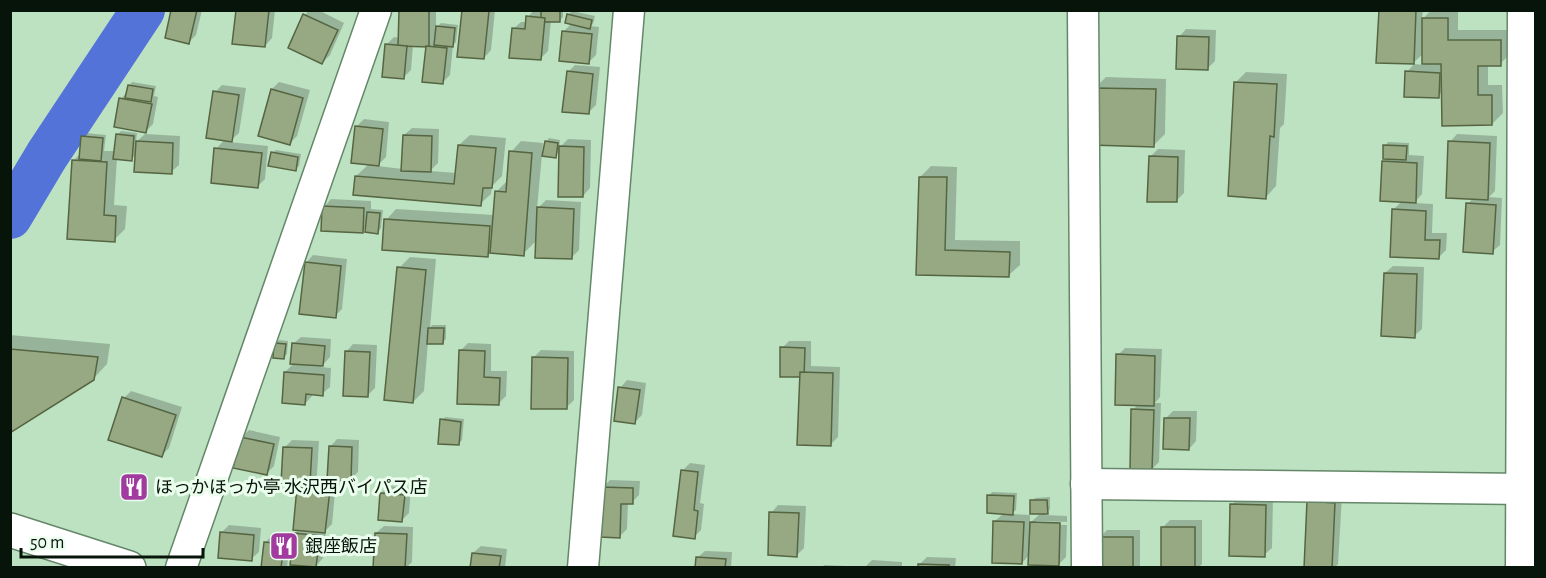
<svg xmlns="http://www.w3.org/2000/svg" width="1546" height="578" viewBox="0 0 1546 578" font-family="'Alegreya Sans','Noto Sans JP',sans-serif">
  <rect width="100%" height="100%" fill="#bde2c2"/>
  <g fill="#0003">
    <path d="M173,10H202L196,35L189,42Z"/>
    <path d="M238,10H275L272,38L265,46Z"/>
    <path d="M309,10H318L344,23L330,55L322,63L305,15Z"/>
    <path d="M400,10H436V28L441,23L458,25L456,42L453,45L450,75L443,82L427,46L413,45L411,70L403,78L386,45L394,37L400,38Z"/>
    <path d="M463,10H495L491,50L484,58Z"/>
    <path d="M534,10H563V17L559,21L551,20L548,51L540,59L513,29L521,22H527L528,17Z"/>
    <path d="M1380,10H1423L1422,20L1431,10H1458V30H1511V53L1500,64H1488V85H1502L1503,113L1492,124L1443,91L1438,96L1407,72L1414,64L1424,65V53L1413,63Z"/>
    <path d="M572,11L595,16L593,24L590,26L599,27L596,55L588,63L563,32L572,23L568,15Z"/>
    <path d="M1186,29L1216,30L1215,61L1207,69L1179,37Z"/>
    <path d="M575,65L600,67L596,105L588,113L568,72Z"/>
    <path d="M1246,72L1287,74L1284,124L1280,128L1276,186L1266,197L1235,83Z"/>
    <path d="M1106,77L1166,79L1165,134L1154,145L1095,88Z"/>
    <path d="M132,82L156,86L154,96L158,97L153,124L146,131L121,99L128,91L129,86Z"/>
    <path d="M279,82L310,90L297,136L290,143L272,89Z"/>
    <path d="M222,85L246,88L239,133L229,142L268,146L265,179L258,186L216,149L225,139L215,92Z"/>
    <path d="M364,119L389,122L386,157L377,166L403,169L404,135L412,128L439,129L438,163L430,171L457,173L459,145L470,135L506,138L502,176L492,186L491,194L480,204L356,176L369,164L356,127Z"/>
    <path d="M121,131L137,133L136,142L145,134L180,136L179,165L171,172L136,154L131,160L117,158L114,205L127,206L125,229L114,240L74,160L81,153L83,137L86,133L106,135L104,151H116L117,135Z"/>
    <path d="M1457,134L1497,136L1495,191L1489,197L1502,198L1500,245L1492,252L1468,204L1473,198L1450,142Z"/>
    <path d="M549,138L560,140L559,148L568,139L591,140L590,188L583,196L560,151L555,156L542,154L537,209L546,200L581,202L579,250L571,258L537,240L523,254L492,252L488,255L386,220L396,209L494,215L496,192L507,181L511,152L521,141L543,143L542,154H544L546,142Z"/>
    <path d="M1388,142L1409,143V155L1424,156L1422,194L1414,203L1433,204L1432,233H1447L1446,250L1439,257L1393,210L1402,201L1384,162L1388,158L1385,146Z"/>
    <path d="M1158,149L1185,150L1184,193L1176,201L1150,157Z"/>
    <path d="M276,150L301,154L299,166L295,169L272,153Z"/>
    <path d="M931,166L957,167L955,240L1020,241V265L1009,275L917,273L920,177Z"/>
    <path d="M331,199L371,201V209L383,210L381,228L378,232L367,226L362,231L324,207Z"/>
    <path d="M313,255L347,259L342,309L335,316L306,263Z"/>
    <path d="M410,257L436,259L430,328L432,325H446V339L442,343L428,342L424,391L413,402L399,268Z"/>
    <path d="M1393,266L1424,267L1422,329L1414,336L1385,273Z"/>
    <path d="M10,335L110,344L107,364L93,379L10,431Z"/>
    <path d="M301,337L331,339L330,357L321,367L331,368L330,387L322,394L312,393V396L305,404L285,372L294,363L293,344Z"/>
    <path d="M279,340L288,341L287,354L283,358L276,343Z"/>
    <path d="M789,341H811V366L840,367L838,437L830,445L801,376L782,348Z"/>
    <path d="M468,343L491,344V371H507L506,396L498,404L460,351Z"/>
    <path d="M353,344L377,345L375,388L368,395L346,352Z"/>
    <path d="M1125,348L1162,349L1160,397L1155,403H1161L1159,462L1152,469L1133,410L1138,404L1118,355Z"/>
    <path d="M541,350L574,351V400L566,408L533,358Z"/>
    <path d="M627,380L646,383L642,415L635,422L620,388Z"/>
    <path d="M131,391L182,407L169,448L161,456L124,398Z"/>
    <path d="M1173,411H1197L1196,441L1189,449L1166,418Z"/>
    <path d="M445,417L464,419L462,440L459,444L442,420Z"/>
    <path d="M249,430L280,437L274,466L266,474L241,438Z"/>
    <path d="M337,439L359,440L358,472L350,480L330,447Z"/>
    <path d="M292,440L319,441L317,475L311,481L336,483L332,524L326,530L323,558L316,566L295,533L299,529L298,488L304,483L285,447Z"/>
    <path d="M690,463L705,465L700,503L704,504L701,530L694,537L683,470Z"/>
    <path d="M610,480L640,481L639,495L632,502H628L627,529L620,536L602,488Z"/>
    <path d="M389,486L411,488L409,513L402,520L381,493Z"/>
    <path d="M992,492L1017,493L1016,510L1011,514L1030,515V523L1041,513L1032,501L1035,498L1050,497V509L1045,515L1067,516V522L1036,521V524L1067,525L1066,557L1058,565L1030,554L1022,563L995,521L1004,513L989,496Z"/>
    <path d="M1342,496L1338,564L1335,568H1305L1308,502Z"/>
    <path d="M1239,497L1273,498L1272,548L1264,555L1232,505Z"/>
    <path d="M778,505L806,506L804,548L797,555L771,513Z"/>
    <path d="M1170,520H1202V564L1198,568H1162V528Z"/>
    <path d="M229,525L261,528L259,552L251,559L222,532Z"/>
    <path d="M384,526L413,527L412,562L406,568H375L376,533Z"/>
    <path d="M1107,530H1140V568H1100V537Z"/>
    <path d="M272,535L290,537L287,568H262L265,543Z"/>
    <path d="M481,546L507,549L505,568H472L473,553Z"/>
    <path d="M705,551L732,552L731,568H697V558Z"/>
    <path d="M927,557L956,558L955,568H920V564Z"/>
    <path d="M872,560L902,562V568H864Z"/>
    <path d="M824,565L846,566V568H822Z"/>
  </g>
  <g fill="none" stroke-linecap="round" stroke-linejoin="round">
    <path stroke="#5373d9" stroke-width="44" d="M10,217L47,155L143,10"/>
  </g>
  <g fill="#97a982" stroke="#556541" stroke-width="1.5">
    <path d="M171,10H197L189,44L165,38Z"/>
    <path d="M236,10H269L265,47L232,44Z"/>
    <path d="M399,10H429V47L398,46Z"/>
    <path d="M462,10L489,11L484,59L457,57Z"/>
    <rect x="541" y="10" width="19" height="12"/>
    <path d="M1379,10H1416L1414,64L1376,63Z"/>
    <path d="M303,14L338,30L322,64L288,48Z"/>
    <path d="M567,14L592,20L590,29L565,23Z"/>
    <path d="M526,16L545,18L541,60L509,58L512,28L525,29Z"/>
    <path d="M1422,18H1448V40H1501V66H1478V95H1492V125L1442,126L1441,64H1422Z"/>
    <path d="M436,26L455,28L453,47L434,45Z"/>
    <path d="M562,31L592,34L589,64L559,61Z"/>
    <path d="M1177,36L1209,37L1208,70L1176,69Z"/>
    <path d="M385,44L407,46L404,79L382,77Z"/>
    <path d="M426,46L447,48L443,84L422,82Z"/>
    <path d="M567,71L593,74L589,114L562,112Z"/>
    <path d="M1405,71L1440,73L1439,98L1404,97Z"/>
    <path d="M1234,82L1277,84L1274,137L1270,136L1266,199L1228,196Z"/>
    <path d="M128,85L153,89L151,102L125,98Z"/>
    <path d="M1093,88L1156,89L1154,147L1091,145Z"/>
    <path d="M271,89L303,98L290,145L258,136Z"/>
    <path d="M213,91L239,95L232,142L206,138Z"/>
    <path d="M119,98L152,104L146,133L114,127Z"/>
    <path d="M355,126L383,129L379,166L351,163Z"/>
    <path d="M116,134L134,136L132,161L113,159Z"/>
    <path d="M403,135L432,136L431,172L401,171Z"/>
    <path d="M81,136L103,138L101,161L79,159Z"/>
    <path d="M136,141L173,143L172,174L134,172Z"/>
    <path d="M545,141L558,143L556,158L542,156Z"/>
    <path d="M1448,141L1490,143L1488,200L1446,198Z"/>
    <path d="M458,145L496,148L492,188H483L481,206L353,195L355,176L454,184Z"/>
    <path d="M1383,145L1407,146L1406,160L1383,159Z"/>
    <path d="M559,146L584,147L583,197H558Z"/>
    <path d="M214,148L262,153L258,188L211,183Z"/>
    <path d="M509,151L532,153L524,256L490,253L495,191L506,192Z"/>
    <path d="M271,152L298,157L296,171L268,166Z"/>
    <path d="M1149,156L1178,157L1177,202H1147Z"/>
    <path d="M72,160L107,162L104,215L116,216L115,242L67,239Z"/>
    <path d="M1382,161L1417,163L1416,203L1380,201Z"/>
    <path d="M919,177H947L945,250L1010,252L1009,277L916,275Z"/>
    <path d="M1466,203L1496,205L1493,254L1463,252Z"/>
    <path d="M322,206L364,208L363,233L321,231Z"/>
    <path d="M537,207L574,209L572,259L535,258Z"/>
    <path d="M1392,209L1426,211L1425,240H1440L1439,259L1390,257Z"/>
    <path d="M367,212L380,213L378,234L365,232Z"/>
    <path d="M384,219L490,226L488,257L382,250Z"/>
    <path d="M305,262L341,266L336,318L299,314Z"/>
    <path d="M397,267L426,270L413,403L384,400Z"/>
    <path d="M1384,273L1417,274L1415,338L1381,336Z"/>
    <path d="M428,328H444L443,344H427Z"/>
    <path d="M274,343L286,344L284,359L273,358Z"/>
    <path d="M292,343L325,346L323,366L290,364Z"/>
    <path d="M780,347L805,348L804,377H780Z"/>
    <path d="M10,349L98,357L94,380L10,433Z"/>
    <path d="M459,350L485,351L484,377L500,378L499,405L457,404Z"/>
    <path d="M345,351L370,352L368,397L343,396Z"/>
    <path d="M1116,354L1155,356L1154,406L1115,405Z"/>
    <path d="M532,357L568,358L567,409H531Z"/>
    <path d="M284,372L324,375L323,396L306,394L305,405L282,403Z"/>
    <path d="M800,372L833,373L831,446L797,445Z"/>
    <path d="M618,387L640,390L635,424L614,421Z"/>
    <path d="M122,397L176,415L162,457L108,440Z"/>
    <path d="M1131,409L1154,410L1152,471L1130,470Z"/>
    <path d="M1164,418H1190L1189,450L1163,449Z"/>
    <path d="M440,419L461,422L459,445L438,444Z"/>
    <path d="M240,437L274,444L267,475L233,468Z"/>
    <path d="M329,446L352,447L351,481L327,480Z"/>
    <path d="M283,447L312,448L310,484L281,483Z"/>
    <path d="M681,470L698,472L694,510L698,511L695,539L673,536Z"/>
    <path d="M297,487L330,490L325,533L293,530Z"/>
    <path d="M601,487L633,488V504H621L620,538L600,537Z"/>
    <path d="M380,493L405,495L402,522L378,520Z"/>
    <path d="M987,495L1014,496L1013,515L987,513Z"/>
    <path d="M1030,500H1047L1048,514H1030Z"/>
    <path d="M1307,501L1335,503L1332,568H1304Z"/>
    <path d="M1230,504L1266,505L1265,557L1229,556Z"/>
    <path d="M769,512L799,513L797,557L768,555Z"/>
    <path d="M993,521L1024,522L1022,564L992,563Z"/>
    <path d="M1030,522L1060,523L1059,566L1028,565Z"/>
    <rect x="1161" y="527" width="34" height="41"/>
    <path d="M220,532L254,535L252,561L218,558Z"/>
    <path d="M294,533L320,536L316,567L290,565Z"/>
    <path d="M375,533L407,534L405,568H373Z"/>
    <rect x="1098" y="537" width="35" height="31"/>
    <path d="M264,542L284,544L281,568H261Z"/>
    <path d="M472,553L501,556L499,568H470Z"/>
    <path d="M696,557L726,559L725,568H695Z"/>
    <path d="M918,564L949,565V568H918Z"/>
  </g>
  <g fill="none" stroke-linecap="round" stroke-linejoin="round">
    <g stroke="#658769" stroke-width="33">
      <g id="minor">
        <path d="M1083,10L1087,568"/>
        <path d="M1086,484L1536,489"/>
        <path d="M181,568L376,10"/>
        <path d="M583,568L629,10"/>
        <path d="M1521,568L1523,10"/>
      </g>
    </g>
    <g stroke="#658769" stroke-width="36">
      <path id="major" d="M10,530L129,568"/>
    </g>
    <use href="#minor" stroke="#fff" stroke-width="30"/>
    <use href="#major" stroke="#fff" stroke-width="33"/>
  </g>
  <defs>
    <g id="restaurant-square" transform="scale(1.5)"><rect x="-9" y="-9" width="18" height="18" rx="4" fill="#a13b9f" stroke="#ebfeed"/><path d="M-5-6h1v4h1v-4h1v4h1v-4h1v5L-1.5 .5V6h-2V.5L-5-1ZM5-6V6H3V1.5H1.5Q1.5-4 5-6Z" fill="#fff"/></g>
  </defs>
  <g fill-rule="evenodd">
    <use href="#restaurant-square" x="134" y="487"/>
    <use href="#restaurant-square" x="284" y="546"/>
  </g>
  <g text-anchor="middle" stroke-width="6" stroke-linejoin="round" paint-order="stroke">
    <g font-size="18" fill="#071409" stroke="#ebfeed" text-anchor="start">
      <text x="155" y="493">ほっかほっか亭 水沢西バイパス店</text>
      <text x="305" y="552">銀座飯店</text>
    </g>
  </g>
  <rect width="1546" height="578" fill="none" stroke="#071409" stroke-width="24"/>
  <path d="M21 548v9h182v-9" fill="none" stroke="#071409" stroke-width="3"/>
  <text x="30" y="548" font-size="18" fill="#071409" stroke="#ebfeed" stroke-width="4.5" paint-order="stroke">50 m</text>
</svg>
